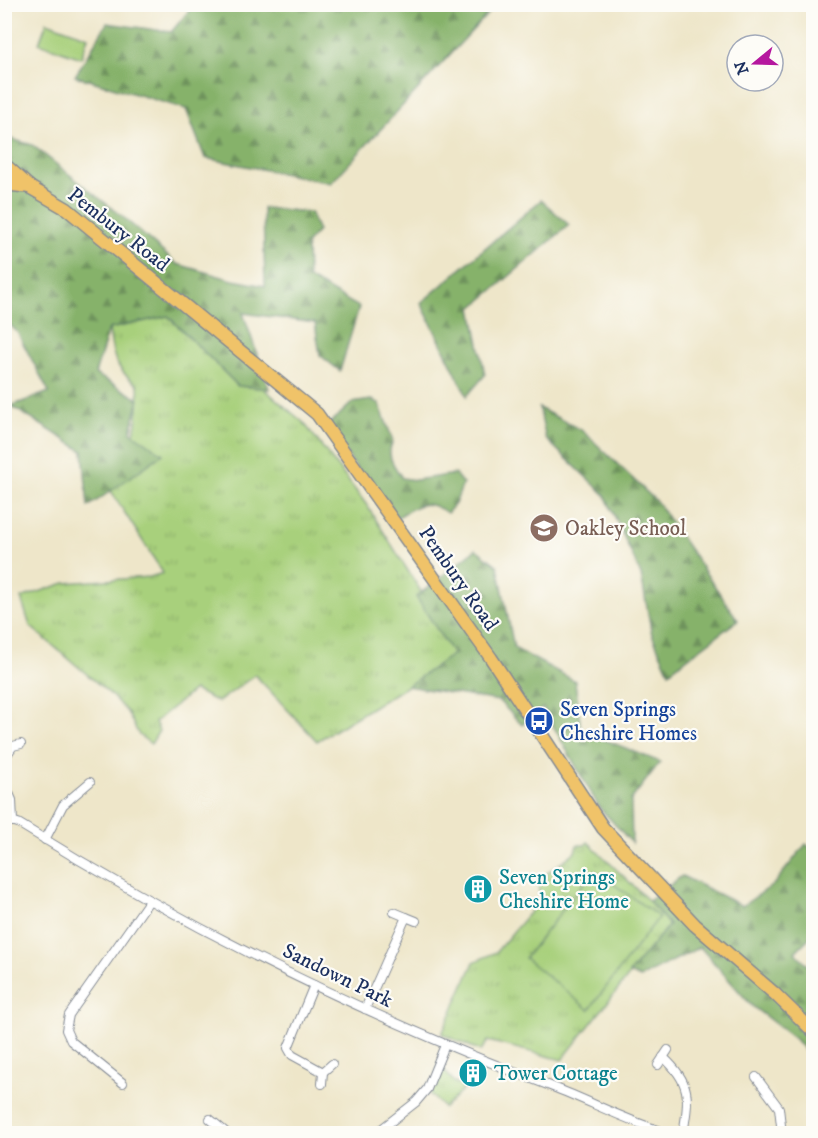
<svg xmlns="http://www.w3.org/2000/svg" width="818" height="1138" viewBox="0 0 818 1138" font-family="'IM FELL DW Pica',serif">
  <defs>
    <pattern id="grass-tufts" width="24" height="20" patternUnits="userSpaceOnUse" patternTransform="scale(1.5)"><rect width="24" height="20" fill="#a8d07b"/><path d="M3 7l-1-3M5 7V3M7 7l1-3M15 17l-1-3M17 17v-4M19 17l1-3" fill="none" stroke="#90b36d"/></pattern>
    <pattern id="forest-firs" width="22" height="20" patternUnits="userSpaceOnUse" patternTransform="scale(1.5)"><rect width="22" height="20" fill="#86b26b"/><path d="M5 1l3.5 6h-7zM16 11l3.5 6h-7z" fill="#6d915b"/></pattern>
  </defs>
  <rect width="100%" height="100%" fill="#fdfcf7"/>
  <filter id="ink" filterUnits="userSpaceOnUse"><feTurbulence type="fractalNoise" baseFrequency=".0167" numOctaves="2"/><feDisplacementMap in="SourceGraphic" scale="12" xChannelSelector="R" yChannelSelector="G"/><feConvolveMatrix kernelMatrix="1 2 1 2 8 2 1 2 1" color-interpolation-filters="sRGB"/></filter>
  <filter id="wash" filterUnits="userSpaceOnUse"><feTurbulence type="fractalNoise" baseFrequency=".008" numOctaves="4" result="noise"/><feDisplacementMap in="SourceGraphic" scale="24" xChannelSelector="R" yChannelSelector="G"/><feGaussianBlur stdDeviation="1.35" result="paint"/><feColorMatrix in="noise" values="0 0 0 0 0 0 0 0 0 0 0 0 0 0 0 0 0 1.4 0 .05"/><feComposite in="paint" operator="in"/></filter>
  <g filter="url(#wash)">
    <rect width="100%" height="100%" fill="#eee6c9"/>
    <g fill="url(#grass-tufts)" stroke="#62806c" stroke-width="1.5">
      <path d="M168,316L238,386L263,388L304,423L366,504L420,590L454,654L407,686L317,741L255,675L218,702L194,690L155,722L159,731L151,744L139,735L127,712L109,693L30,626L21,598L65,583L150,577L163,573L111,491C129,463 141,418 138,385C115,370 112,355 109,329Z"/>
      <path d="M588,842L649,901L669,925L562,1060L488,1041L481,1051L442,1034L474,962L496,952L540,900L538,880L575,852L577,845H585Z"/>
      <path d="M442,1068L455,1083L465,1088L444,1108L430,1094Z"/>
    </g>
    <g fill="url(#forest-firs)" stroke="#507064" stroke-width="1.5">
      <path d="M195,4H496V5L331,183L205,158L186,109L75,76L107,23L171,32Z"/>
      <path d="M4,134L11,139L32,145L123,217L177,264L233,280L265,286L263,208L310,212L318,231L307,243L308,278L359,307L340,371L320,355L315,323L243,313L269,389L238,386L168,316L109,329L95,374L139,399L131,432L163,454L88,507L83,451L11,406L49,392L17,332L5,320Z"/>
      <path d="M541,200L569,225L472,308L485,375L467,396L421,303Z"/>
      <path d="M371,400L379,403L393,441C385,456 394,465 402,478L416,480L455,474L463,484L455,504L447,513C423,496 416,507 393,520L327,426L352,403Z"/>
      <path d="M539,408L583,431L657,502L738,620L669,672L652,635L641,575L605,495L546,439Z"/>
      <path d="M476,549L498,566L514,648L575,681L581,730L660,762L631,800L632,843L599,807L543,708L522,725L499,701L407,686L453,654L416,597Z"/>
      <path d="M806,844L813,850V934L795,952L813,970V1061L795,1039L752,1006L700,947L640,978L629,973L669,925L649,901L682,876L742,906L773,885Z"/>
    </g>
    <g fill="#a8d07b" stroke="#62806c" stroke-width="1.5">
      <path d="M47,22L88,37L81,58L39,43Z"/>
      <path d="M594,870L659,917L589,1010L525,958Z"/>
    </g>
  </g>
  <g filter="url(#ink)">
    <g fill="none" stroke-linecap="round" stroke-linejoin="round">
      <g stroke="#848a94" stroke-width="10">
        <g id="minor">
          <path d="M4,759L13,746L21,744"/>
          <path d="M4,782L12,800L13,822"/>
          <path d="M4,819L18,823C187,928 367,1017 553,1087C592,1102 631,1123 671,1134"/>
          <path d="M45,840L63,805L90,782"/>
          <path d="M406,917L416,921"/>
          <path d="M314,985L288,1048L292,1055L323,1072L332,1064"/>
          <path d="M365,1009L406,917L394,912"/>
          <path d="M663,1057C692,1083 689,1098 683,1134"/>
          <path d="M658,1065L668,1050"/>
          <path d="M756,1077L779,1108L782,1134"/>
          <path d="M123,1083L71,1041L66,1030L69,1015L149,901"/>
          <path d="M322,1084L323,1072"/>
          <path d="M210,1119L228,1134"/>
          <path d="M375,1134L416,1102L427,1089L445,1045"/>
        </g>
      </g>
      <g stroke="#848a94" stroke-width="15">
        <g id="primary">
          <path d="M4,164L31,188L67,209L317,414L491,658L603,828L695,925L775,994L814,1032"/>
          <path d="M4,184L30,187"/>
        </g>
      </g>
      <use href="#minor" stroke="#fff" stroke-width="8"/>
      <use href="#primary" stroke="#f0c369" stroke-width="12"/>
    </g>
  </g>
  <defs>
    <g id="school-disc" transform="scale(1.5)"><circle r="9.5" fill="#8d6e63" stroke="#fdfcf7"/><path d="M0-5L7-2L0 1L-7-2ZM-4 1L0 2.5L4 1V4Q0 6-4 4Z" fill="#fff"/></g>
    <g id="bus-disc" transform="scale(1.5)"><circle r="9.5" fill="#1a4fb4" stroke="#fdfcf7"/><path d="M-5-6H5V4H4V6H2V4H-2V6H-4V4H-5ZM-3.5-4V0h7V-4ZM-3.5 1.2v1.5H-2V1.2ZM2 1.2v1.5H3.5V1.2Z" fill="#fff"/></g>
    <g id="building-disc" transform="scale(1.5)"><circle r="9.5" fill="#0f9aa8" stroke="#fdfcf7"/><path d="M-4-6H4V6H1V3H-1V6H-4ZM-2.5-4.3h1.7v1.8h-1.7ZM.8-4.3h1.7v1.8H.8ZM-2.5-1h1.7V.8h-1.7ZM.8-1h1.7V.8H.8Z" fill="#fff"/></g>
  </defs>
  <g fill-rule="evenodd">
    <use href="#school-disc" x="544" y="528"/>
    <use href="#bus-disc" x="539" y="721"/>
    <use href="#building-disc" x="478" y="889"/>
    <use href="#building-disc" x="473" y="1073"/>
  </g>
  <g text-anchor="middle" stroke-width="4.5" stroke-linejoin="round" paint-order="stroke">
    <g font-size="21" fill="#1b2f5e" stroke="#fdfcf7">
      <text transform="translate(119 229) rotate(38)" y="7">Pembury Road</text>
      <text transform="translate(459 578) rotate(55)" y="7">Pembury Road</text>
      <text transform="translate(338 975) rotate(26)" y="7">Sandown Park</text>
    </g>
    <g font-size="21" fill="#785e54" stroke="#fdfcf7" text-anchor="start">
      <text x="565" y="535">Oakley School</text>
    </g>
    <g font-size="21" fill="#164399" stroke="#fdfcf7" text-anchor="start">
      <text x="560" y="716">Seven Springs<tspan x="560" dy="24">Cheshire Homes</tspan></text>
    </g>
    <g font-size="21" fill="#0d838f" stroke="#fdfcf7" text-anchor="start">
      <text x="499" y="884">Seven Springs<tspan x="499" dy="24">Cheshire Home</tspan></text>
      <text x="494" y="1080">Tower Cottage</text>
    </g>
  </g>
  <rect width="818" height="1138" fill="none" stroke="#fdfcf7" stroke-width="24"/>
  <g transform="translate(755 63) rotate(251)"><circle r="28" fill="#fdfcf7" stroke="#a3aaba" stroke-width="1.5"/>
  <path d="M0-4.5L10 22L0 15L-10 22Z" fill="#b5179e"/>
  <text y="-9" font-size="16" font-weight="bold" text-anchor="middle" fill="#1b2f5e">N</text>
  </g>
</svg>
